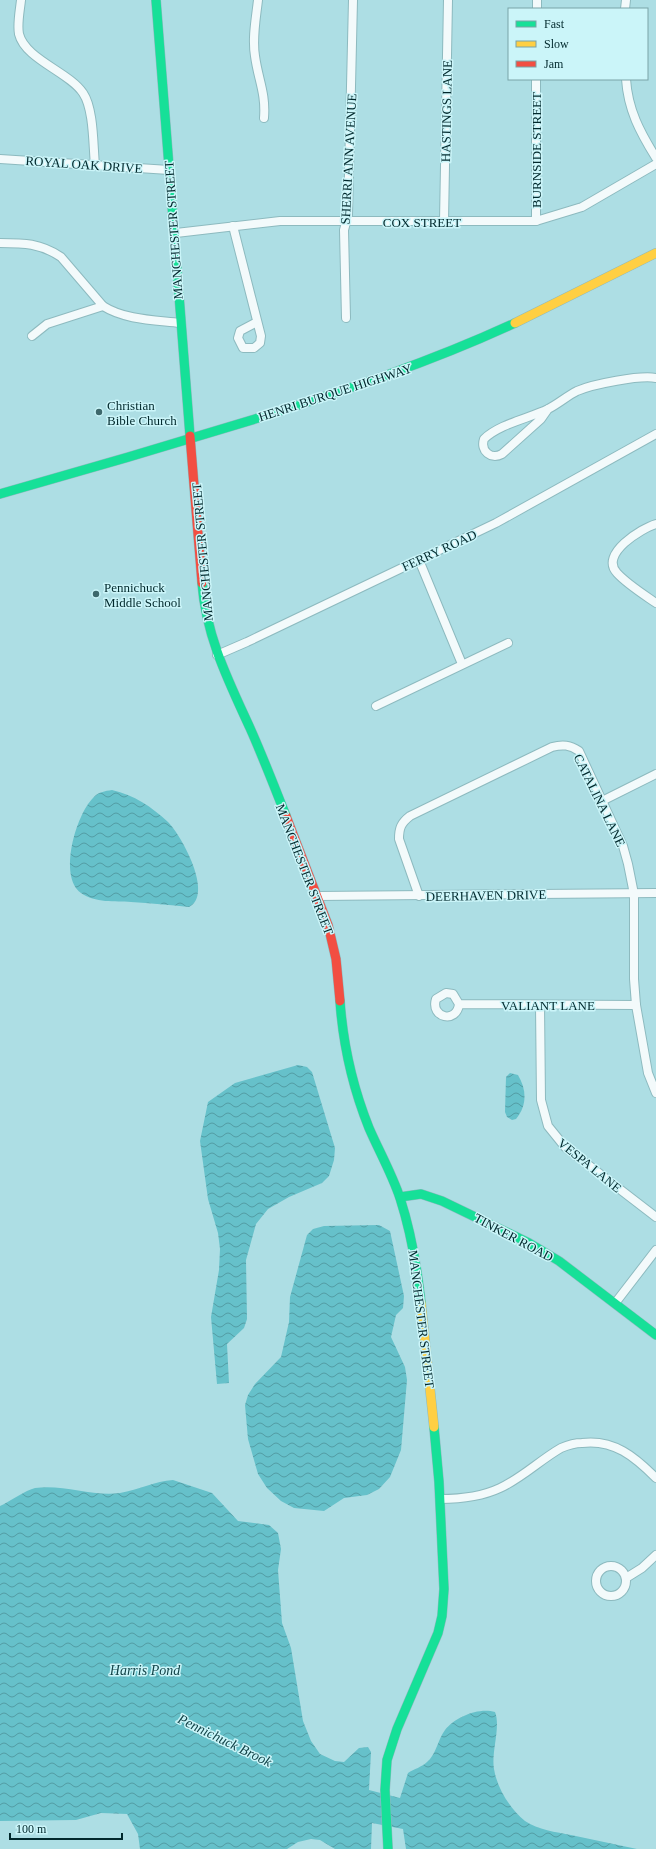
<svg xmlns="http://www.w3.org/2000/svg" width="656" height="1849" viewBox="0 0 656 1849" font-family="Georgia,serif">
  <defs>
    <pattern id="water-waves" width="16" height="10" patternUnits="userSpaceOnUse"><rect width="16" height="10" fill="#66c1ca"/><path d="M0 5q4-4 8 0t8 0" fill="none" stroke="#529da4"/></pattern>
  </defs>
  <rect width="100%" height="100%" fill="#addee4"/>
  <g fill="url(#water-waves)">
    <path d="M112,790C134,795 152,807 168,822C182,836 214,895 189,907C170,905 150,903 131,902C115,901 95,903 81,893C58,876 76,815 93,798C98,792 105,791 112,790Z"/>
    <path d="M298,1065L307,1067L312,1072L335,1148L334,1160L329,1176L322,1183L289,1197L268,1209L256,1224L246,1260L247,1319L244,1328L227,1344L229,1383L217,1384L211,1317L219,1270L220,1249L218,1233L208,1199L200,1141L208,1102L235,1083Z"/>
    <path d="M510,1073L518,1075C527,1090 527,1106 516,1119L512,1120L507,1117L505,1112L506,1077Z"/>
    <path d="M379,1225L390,1231L404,1296L403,1308L396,1315L391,1337L405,1367L407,1380L401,1450L390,1477L379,1489L367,1495L344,1498L324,1511L294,1508L281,1501L267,1488L258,1474L248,1439L245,1405L248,1395L255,1384L281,1357L289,1322L290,1297L307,1235L313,1229L324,1226Z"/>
    <path d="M173,1480L212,1493L238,1521L269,1525L278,1533L281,1549L278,1570L282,1623L291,1648L303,1721L311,1741L320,1754L335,1761L344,1762L359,1748L368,1747L371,1752L369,1790L400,1798L408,1773C414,1769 422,1767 427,1762C436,1755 438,1739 445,1730C455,1717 479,1707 495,1712C501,1727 491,1752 494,1769C497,1788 510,1809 525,1821C538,1830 556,1832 571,1835C593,1840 615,1844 637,1849H406L403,1829L372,1823L371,1849H335L320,1840L311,1839L298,1842L287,1849H140L138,1834L127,1814L101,1813L76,1820L0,1821V1506C9,1502 26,1490 35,1488C64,1484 93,1497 120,1493C139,1490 155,1481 173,1480Z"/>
  </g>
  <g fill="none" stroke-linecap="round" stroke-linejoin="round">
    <g stroke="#8dbabf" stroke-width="10">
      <g id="street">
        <path d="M21,0C20,10 17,24 19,34C25,59 69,72 83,93C94,109 93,146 95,165"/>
        <path d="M258,0C256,18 252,38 255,56C258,79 266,93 264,118"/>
        <path d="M537,9V0"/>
        <path d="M625,9L626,0"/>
        <path d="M536,79V221"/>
        <path d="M626,79C628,110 640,132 656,158"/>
        <path d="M0,159L169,170"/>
        <path d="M444,221L448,0"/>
        <path d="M233,226L261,336L260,343L254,348H243L238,338L240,331L257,322"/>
        <path d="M176,233L280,221H536L582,207L656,164"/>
        <path d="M0,243C24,243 40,243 61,257L103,306C125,320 155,320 180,323"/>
        <path d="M346,318L344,230L348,215L353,0"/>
        <path d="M32,336L47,324L103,306"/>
        <path d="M548,409L541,419L502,454C491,460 480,451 484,439C499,424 530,418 548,409C558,404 567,396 577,391C593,384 640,375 656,378"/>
        <path d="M656,524C642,528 599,554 617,573C627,584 643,594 656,603"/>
        <path d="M419,560L462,664"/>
        <path d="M217,655L247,642L496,523L656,434"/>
        <path d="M376,706L508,643"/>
        <path d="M602,801L656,774"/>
        <path d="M317,896L656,893"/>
        <path d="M419,896L399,839C399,828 401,823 410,816L552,747C563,744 570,745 579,751L623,846L628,864L634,894V979L636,1005L648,1073L656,1093"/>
        <path d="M459,1004L453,994L446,993L436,999C430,1018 457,1024 459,1004L636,1005"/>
        <path d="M540,1005L541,1100L548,1126L565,1147L656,1217"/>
        <path d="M616,1302L656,1250"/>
        <path d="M440,1499C460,1499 481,1497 500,1488C522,1478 540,1460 561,1448C568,1445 575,1443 582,1443C614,1439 635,1457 656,1478"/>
        <circle cx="611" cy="1581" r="15"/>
        <path d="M626,1578L642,1568L656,1555"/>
      </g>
    </g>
    <g stroke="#8dbabf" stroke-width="10">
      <g id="fast">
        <path d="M156,0L190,436"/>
        <path d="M0,494C85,470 170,445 255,419C343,391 431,362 515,323"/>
        <path d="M202,583C206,636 228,680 250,728C263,757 274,786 286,816"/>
        <path d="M340,1001C343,1044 353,1088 369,1128C379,1151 392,1174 400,1198C411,1232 417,1267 421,1303"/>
        <path d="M400,1197L421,1194L442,1201L529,1243L559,1261L656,1335"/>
        <path d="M388,1849L385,1790L387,1760L397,1729L438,1633L442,1616L444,1589L439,1482L434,1427"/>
      </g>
    </g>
    <g stroke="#8dbabf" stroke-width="10">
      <g id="slow">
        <path d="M515,323L656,253"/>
        <path d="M421,1303L434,1427"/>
      </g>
    </g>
    <g stroke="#8dbabf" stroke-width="10">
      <g id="jam">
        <path d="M190,436L202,583"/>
        <path d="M286,816L328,925L336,959L340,1001"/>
      </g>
    </g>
    <use href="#street" stroke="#f3fafb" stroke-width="8"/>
    <use href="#fast" stroke="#16e098" stroke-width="9"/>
    <use href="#slow" stroke="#ffcf43" stroke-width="9"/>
    <use href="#jam" stroke="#f24e42" stroke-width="9"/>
  </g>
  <g fill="#3d686c" stroke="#cbf5f9" stroke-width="1.5">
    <circle cx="99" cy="412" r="4"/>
    <circle cx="96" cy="594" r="4"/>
  </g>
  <g text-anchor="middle" stroke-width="3" stroke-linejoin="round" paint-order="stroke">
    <g font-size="13" fill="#01282c" stroke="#cbf5f9">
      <text transform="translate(446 111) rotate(-89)" y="5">HASTINGS LANE</text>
      <text transform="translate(536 150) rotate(-90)" y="5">BURNSIDE STREET</text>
      <text transform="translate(348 159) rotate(-87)" y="5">SHERRI ANN AVENUE</text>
      <text transform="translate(84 164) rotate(4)" y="5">ROYAL OAK DRIVE</text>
      <text x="422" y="227">COX STREET</text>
      <text transform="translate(173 230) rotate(-94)" y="5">MANCHESTER STREET</text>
      <text transform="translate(335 392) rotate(-18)" y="5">HENRI BURQUE HIGHWAY</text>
      <text transform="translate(439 550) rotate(-25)" y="5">FERRY ROAD</text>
      <text transform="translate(202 552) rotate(-95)" y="5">MANCHESTER STREET</text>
      <text transform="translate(600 800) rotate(64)" y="5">CATALINA LANE</text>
      <text transform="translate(305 869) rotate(69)" y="5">MANCHESTER STREET</text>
      <text transform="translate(486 895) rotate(-1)" y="5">DEERHAVEN DRIVE</text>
      <text x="548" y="1010">VALIANT LANE</text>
      <text transform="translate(590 1165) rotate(39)" y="5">VESPA LANE</text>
      <text transform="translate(514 1237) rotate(28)" y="5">TINKER ROAD</text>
      <text transform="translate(422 1319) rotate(83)" y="5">MANCHESTER STREET</text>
    </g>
    <g font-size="13" fill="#01282c" stroke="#cbf5f9" text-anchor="start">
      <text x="107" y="410">Christian<tspan x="107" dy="15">Bible Church</tspan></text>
      <text x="104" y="592">Pennichuck<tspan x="104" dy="15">Middle School</tspan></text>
    </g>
    <g font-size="14" font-style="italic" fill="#124348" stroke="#cbf5f9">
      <text x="145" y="1675">Harris Pond</text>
      <text transform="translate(225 1740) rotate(26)" y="5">Pennichuck Brook</text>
    </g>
  </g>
  <rect x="508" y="8" width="140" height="72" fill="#cbf5f9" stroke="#7aa3a7"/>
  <rect x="516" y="21" width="20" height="6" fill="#16e098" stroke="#7aa3a7"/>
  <text x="544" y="28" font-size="12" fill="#01282c">Fast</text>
  <rect x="516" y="41" width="20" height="6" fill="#ffcf43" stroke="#7aa3a7"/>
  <text x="544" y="48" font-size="12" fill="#01282c">Slow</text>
  <rect x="516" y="61" width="20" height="6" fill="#f24e42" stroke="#7aa3a7"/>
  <text x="544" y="68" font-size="12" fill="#01282c">Jam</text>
  <path d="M10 1833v6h112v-6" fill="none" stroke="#01282c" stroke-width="2"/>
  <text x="16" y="1833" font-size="12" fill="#01282c" stroke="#cbf5f9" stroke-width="3" paint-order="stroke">100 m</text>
</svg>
